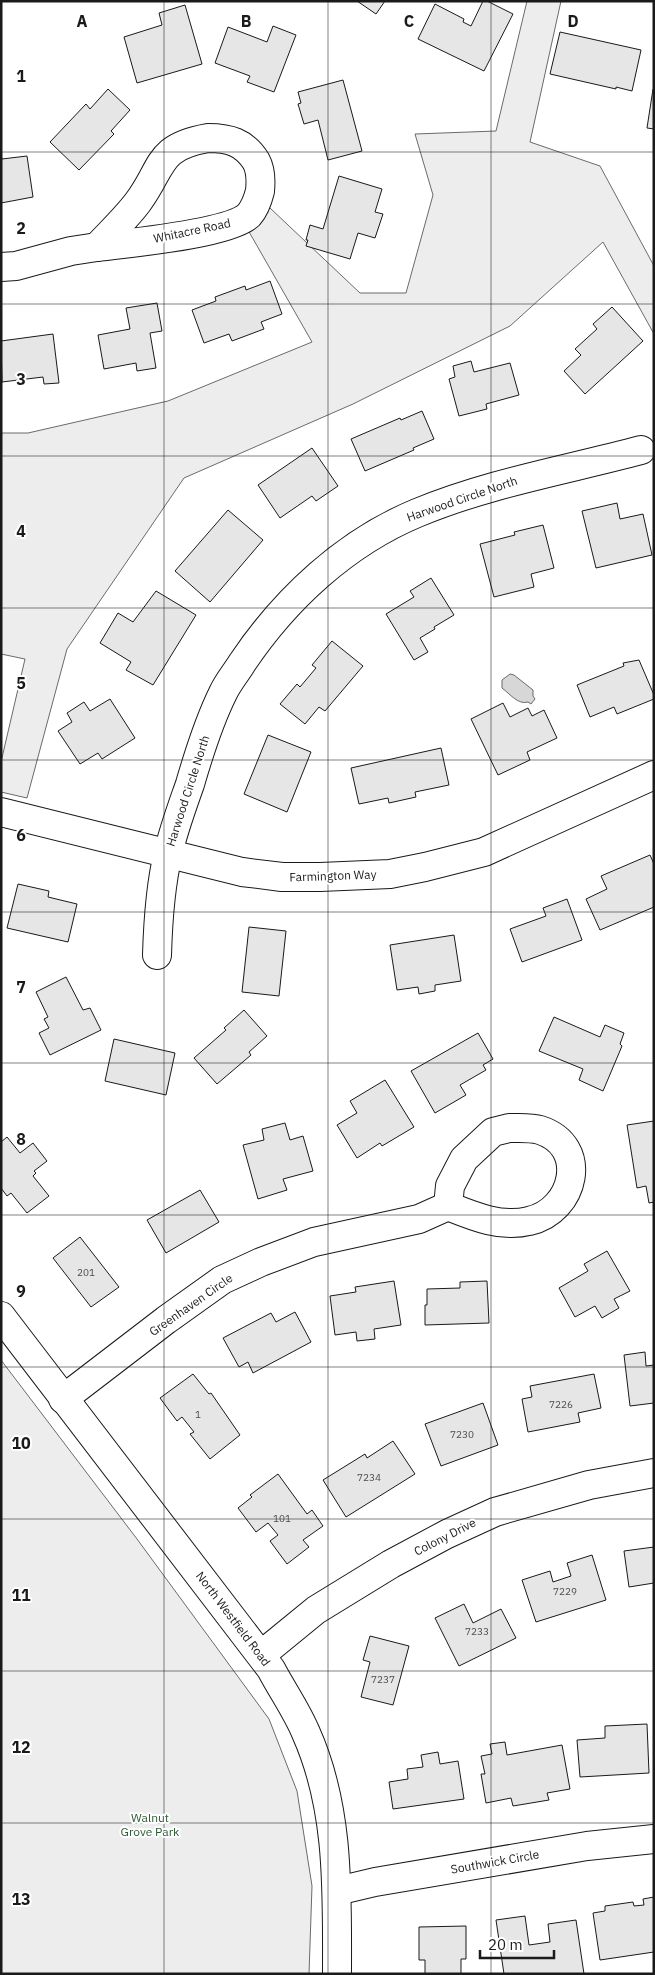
<svg xmlns="http://www.w3.org/2000/svg" width="655" height="1975" viewBox="0 0 655 1975" font-family="'IBM Plex Sans',sans-serif">
  <rect width="100%" height="100%" fill="#fff"/>
  <g fill="#ededed" stroke="#6a6a6a">
    <path d="M527,1H561L530,142L600,166L654,266V334L603,242L510,326L353,404L184,478L67,649L27,798L1,792V762L25,659L1,654V433H28L168,401L312,342L248,230L270,208L360,293H406L433,195L415,134L496,131Z"/>
    <path d="M1,1360L137,1539L269,1719L297,1791L312,1886L309,1974H1Z"/>
  </g>
  <path fill="#d7d7d7" stroke="#6a6a6a" d="M510,674L514,675L533,690V696L535,699L531,704L528,702C518,705 510,694 502,688V680Z"/>
  <g fill="#e6e6e6" stroke="#1a1a1a">
    <path d="M357,1H385L376,14Z"/>
    <path d="M483,1H487L513,14L484,71L418,39L435,4L464,19L463,22L471,26Z"/>
    <path d="M185,5L202,64L137,83L124,37L162,25L159,13Z"/>
    <path d="M273,26L296,35L274,92L247,82L250,76L215,63L228,27L267,42Z"/>
    <path d="M560,32L641,50L632,91L616,87V89L550,74Z"/>
    <path d="M343,80L362,151L328,160L318,120L304,124L298,104L301,103L298,92Z"/>
    <path d="M108,89L130,110L111,131L114,134L79,170L50,142L86,104L90,109Z"/>
    <path d="M653,89H654V129L647,128Z"/>
    <path d="M1,155L2,159L27,156L33,197L1,203Z"/>
    <path d="M339,176L382,189L375,212L383,214L375,238L358,233L350,259L306,246L308,240H306L310,225L323,229Z"/>
    <path d="M270,281L282,314L261,322L264,329L232,341L229,334L204,343L192,310L216,301L215,297L245,286L246,290Z"/>
    <path d="M157,303L162,331L150,333L156,368L137,371L136,363L104,369L98,335L130,329L126,308Z"/>
    <path d="M612,307L643,341L585,394L564,371L581,355L575,349L597,329L593,324Z"/>
    <path d="M53,334L59,383L44,384L43,377L2,382L1,341Z"/>
    <path d="M471,361L474,372L510,363L519,395L486,404L487,409L459,416L449,379L455,377L453,366Z"/>
    <path d="M422,411L434,439L413,448L414,450L365,471L351,439L400,418L401,420Z"/>
    <path d="M312,448L338,486L316,501L312,496L280,518L258,485Z"/>
    <path d="M617,503L620,519L643,514L652,555L596,568L582,511Z"/>
    <path d="M228,510L263,540L210,602L175,571Z"/>
    <path d="M543,525L554,568L531,574L534,587L494,597L480,544L515,535L514,532Z"/>
    <path d="M431,578L454,615L434,627L435,629L420,638L428,652L414,660L386,614L414,597L410,591Z"/>
    <path d="M156,591L196,615L153,685L126,670L131,662L100,643L118,613L133,622Z"/>
    <path d="M332,641L363,666L325,711L319,707L305,724L280,704L297,684L300,687L316,668L312,665Z"/>
    <path d="M639,660L654,695V699L617,714L614,707L590,717L577,685L624,666L623,663Z"/>
    <path d="M110,699L135,738L102,759L98,753L80,764L58,731L72,722L67,713L84,702L90,711Z"/>
    <path d="M503,703L510,717L528,708L532,716L544,710L557,738L527,752L530,760L498,775L471,719Z"/>
    <path d="M268,735L311,752L287,812L244,794Z"/>
    <path d="M441,748L449,785L415,792L416,797L389,803L388,798L359,804L351,768Z"/>
    <path d="M650,855L654,864V907L600,930L586,899L607,889L601,876Z"/>
    <path d="M18,884L49,891L48,897L77,904L68,942L7,928Z"/>
    <path d="M567,899L582,940L522,962L510,929L546,916L543,908Z"/>
    <path d="M249,927L286,931L279,996L242,992Z"/>
    <path d="M454,935L461,981L435,985V991L419,994L418,987L397,990L390,945Z"/>
    <path d="M66,977L83,1010L90,1008L101,1030L50,1055L39,1033L49,1028L44,1019L48,1017L36,992Z"/>
    <path d="M244,1010L267,1036L249,1052L251,1055L217,1084L194,1058L226,1030L224,1028Z"/>
    <path d="M554,1017L600,1037L605,1025L624,1033L620,1044L622,1046L603,1091L579,1080L583,1069L539,1051Z"/>
    <path d="M478,1033L493,1059L483,1065L486,1070L460,1085L466,1095L435,1113L411,1071Z"/>
    <path d="M114,1039L175,1053L166,1095L105,1081Z"/>
    <path d="M385,1080L414,1127L382,1146L380,1143L357,1158L337,1125L357,1113L350,1101Z"/>
    <path d="M654,1121V1202L649,1203L646,1186L637,1188L627,1125Z"/>
    <path d="M285,1123L290,1140L303,1136L313,1171L283,1179L287,1190L258,1199L243,1145L264,1140L262,1129Z"/>
    <path d="M7,1137L20,1153L33,1143L47,1161L34,1171L36,1173L33,1176L49,1196L27,1213L11,1193L7,1196L1,1188V1142Z"/>
    <path d="M200,1190L219,1222L166,1253L147,1220Z"/>
    <path d="M80,1237L119,1287L91,1307L53,1258Z"/>
    <path d="M607,1251L630,1291L614,1299L619,1308L602,1318L595,1306L575,1317L559,1288L588,1271L584,1264Z"/>
    <path d="M394,1281L401,1325L374,1329L375,1339L357,1341L356,1332L335,1335L330,1296L356,1292L355,1287Z"/>
    <path d="M487,1281L489,1323L425,1325V1305H427V1289L460,1288V1282Z"/>
    <path d="M295,1312L311,1342L253,1373L248,1362L239,1367L223,1338L271,1313L276,1322Z"/>
    <path d="M645,1352L646,1366L654,1365V1403L630,1406L624,1355Z"/>
    <path d="M193,1374L209,1394L211,1393L240,1435L210,1459L190,1434L194,1432L182,1417L177,1421L160,1398Z"/>
    <path d="M594,1374L601,1408L578,1413L580,1422L528,1432L522,1399L532,1397L530,1386Z"/>
    <path d="M483,1403L498,1445L441,1466L425,1424Z"/>
    <path d="M393,1441L415,1474L346,1517L323,1480L365,1454L367,1458Z"/>
    <path d="M278,1474L307,1514L312,1510L323,1526L303,1540L309,1547L287,1564L270,1541L278,1535L268,1523L256,1532L238,1508L252,1497L250,1495Z"/>
    <path d="M654,1547V1583L629,1587L624,1551Z"/>
    <path d="M592,1555L606,1600L536,1622L522,1580L550,1571L553,1582L571,1576L567,1563Z"/>
    <path d="M464,1604L473,1623L501,1609L516,1638L459,1666L435,1618Z"/>
    <path d="M370,1636L409,1646L393,1705L361,1697L370,1662L363,1660Z"/>
    <path d="M647,1724L649,1773L580,1777L577,1740L605,1738V1726Z"/>
    <path d="M505,1742L507,1755L562,1745L570,1789L547,1793L549,1800L513,1806L511,1798L486,1803L481,1774H485L481,1756L492,1754L490,1744Z"/>
    <path d="M438,1752L440,1764L458,1761L464,1799L393,1809L389,1782L408,1779L407,1769L423,1767L421,1755Z"/>
    <path d="M654,1897V1952L600,1960L593,1913L605,1911V1906L633,1902L634,1906L644,1905L643,1899Z"/>
    <path d="M525,1916L529,1945L550,1942L548,1924L576,1920L584,1974H504L496,1920Z"/>
    <path d="M466,1926V1959H461V1974H425V1960H419V1927Z"/>
  </g>
  <g fill="none" stroke-linecap="round" stroke-linejoin="round">
    <g stroke="#1a1a1a" stroke-width="30">
      <g id="minor">
        <path d="M208,138C229,138 244,142 256,161C261,170 261,181 260,191C258,199 255,208 249,215C229,234 128,243 97,247C111,232 126,218 138,202C164,167 156,147 208,138Z"/>
        <path d="M1,267L16,266L71,251L97,247"/>
        <path d="M1,812L242,872L282,877H320L390,874L425,867L484,852L654,775"/>
        <path d="M157,955C158,921 160,887 168,854C173,831 182,807 190,784C199,753 209,721 223,693C228,682 236,673 242,663C285,599 345,543 417,513C489,483 566,470 641,450"/>
        <path d="M509,1128C519,1128 530,1127 540,1130C590,1146 575,1211 529,1221C501,1228 473,1216 448,1206L450,1186L464,1159L493,1132Z"/>
        <path d="M1,1316L271,1669C282,1690 297,1711 306,1733C340,1809 337,1892 337,1974"/>
        <path d="M63,1399L166,1320L222,1280L261,1262L314,1242L419,1219L448,1206"/>
        <path d="M261,1655L316,1610L391,1564L447,1534L495,1512L589,1485L654,1473"/>
        <path d="M337,1891L375,1882L587,1846L654,1839"/>
      </g>
    </g>
    <use href="#minor" stroke="#fff" stroke-width="28"/>
  </g>
  <path fill="none" stroke="#1a1a1a" stroke-width="1" stroke-opacity="0.55" d="M164,1V1974M328,1V1974M491,1V1974M1,152H654M1,304H654M1,456H654M1,608H654M1,760H654M1,912H654M1,1063H654M1,1215H654M1,1367H654M1,1519H654M1,1671H654M1,1823H654"/>
  <g text-anchor="middle" stroke-width="4" stroke-linejoin="round" paint-order="stroke">
    <g font-size="10" fill="#4d4d4d">
      <text x="86" y="1276">201</text>
      <text x="561" y="1408">7226</text>
      <text x="198" y="1418">1</text>
      <text x="462" y="1438">7230</text>
      <text x="369" y="1481">7234</text>
      <text x="282" y="1522">101</text>
      <text x="565" y="1595">7229</text>
      <text x="477" y="1635">7233</text>
      <text x="383" y="1683">7237</text>
    </g>
    <g font-size="12" fill="#1a1a1a" stroke="#fff">
      <text transform="translate(192 231) rotate(-12)" y="4">Whitacre Road</text>
      <text transform="translate(462 499) rotate(-19)" y="4">Harwood Circle North</text>
      <text transform="translate(188 791) rotate(-72)" y="4">Harwood Circle North</text>
      <text transform="translate(333 876) rotate(-2)" y="4">Farmington Way</text>
      <text transform="translate(191 1305) rotate(-35)" y="4">Greenhaven Circle</text>
      <text transform="translate(445 1537) rotate(-27)" y="4">Colony Drive</text>
      <text transform="translate(233 1619) rotate(53)" y="4">North Westfield Road</text>
      <text transform="translate(495 1862) rotate(-10)" y="4">Southwick Circle</text>
    </g>
    <g font-size="12" fill="#2b5a34" stroke="#fff">
      <text x="150" y="1822">Walnut<tspan x="150" dy="14">Grove Park</tspan></text>
    </g>
  </g>
  <g font-size="16" text-anchor="middle" font-weight="bold" fill="#1a1a1a" stroke="#fff" stroke-width="4" stroke-linejoin="round" paint-order="stroke">
    <text x="82" y="27">A</text>
    <text x="246" y="27">B</text>
    <text x="409" y="27">C</text>
    <text x="573" y="27">D</text>
    <text x="21" y="82">1</text>
    <text x="21" y="234">2</text>
    <text x="21" y="385">3</text>
    <text x="21" y="537">4</text>
    <text x="21" y="689">5</text>
    <text x="21" y="841">6</text>
    <text x="21" y="993">7</text>
    <text x="21" y="1145">8</text>
    <text x="21" y="1297">9</text>
    <text x="21" y="1449">10</text>
    <text x="21" y="1601">11</text>
    <text x="21" y="1753">12</text>
    <text x="21" y="1905">13</text>
  </g>
  <rect width="655" height="1975" fill="none" stroke="#1a1a1a" stroke-width="5"/>
  <path d="M480 1950v8h74v-8" fill="none" stroke="#1a1a1a" stroke-width="2.5"/>
  <text x="488" y="1950" font-size="15" fill="#1a1a1a" stroke="#ffffff" stroke-width="4" paint-order="stroke">20 m</text>
</svg>
